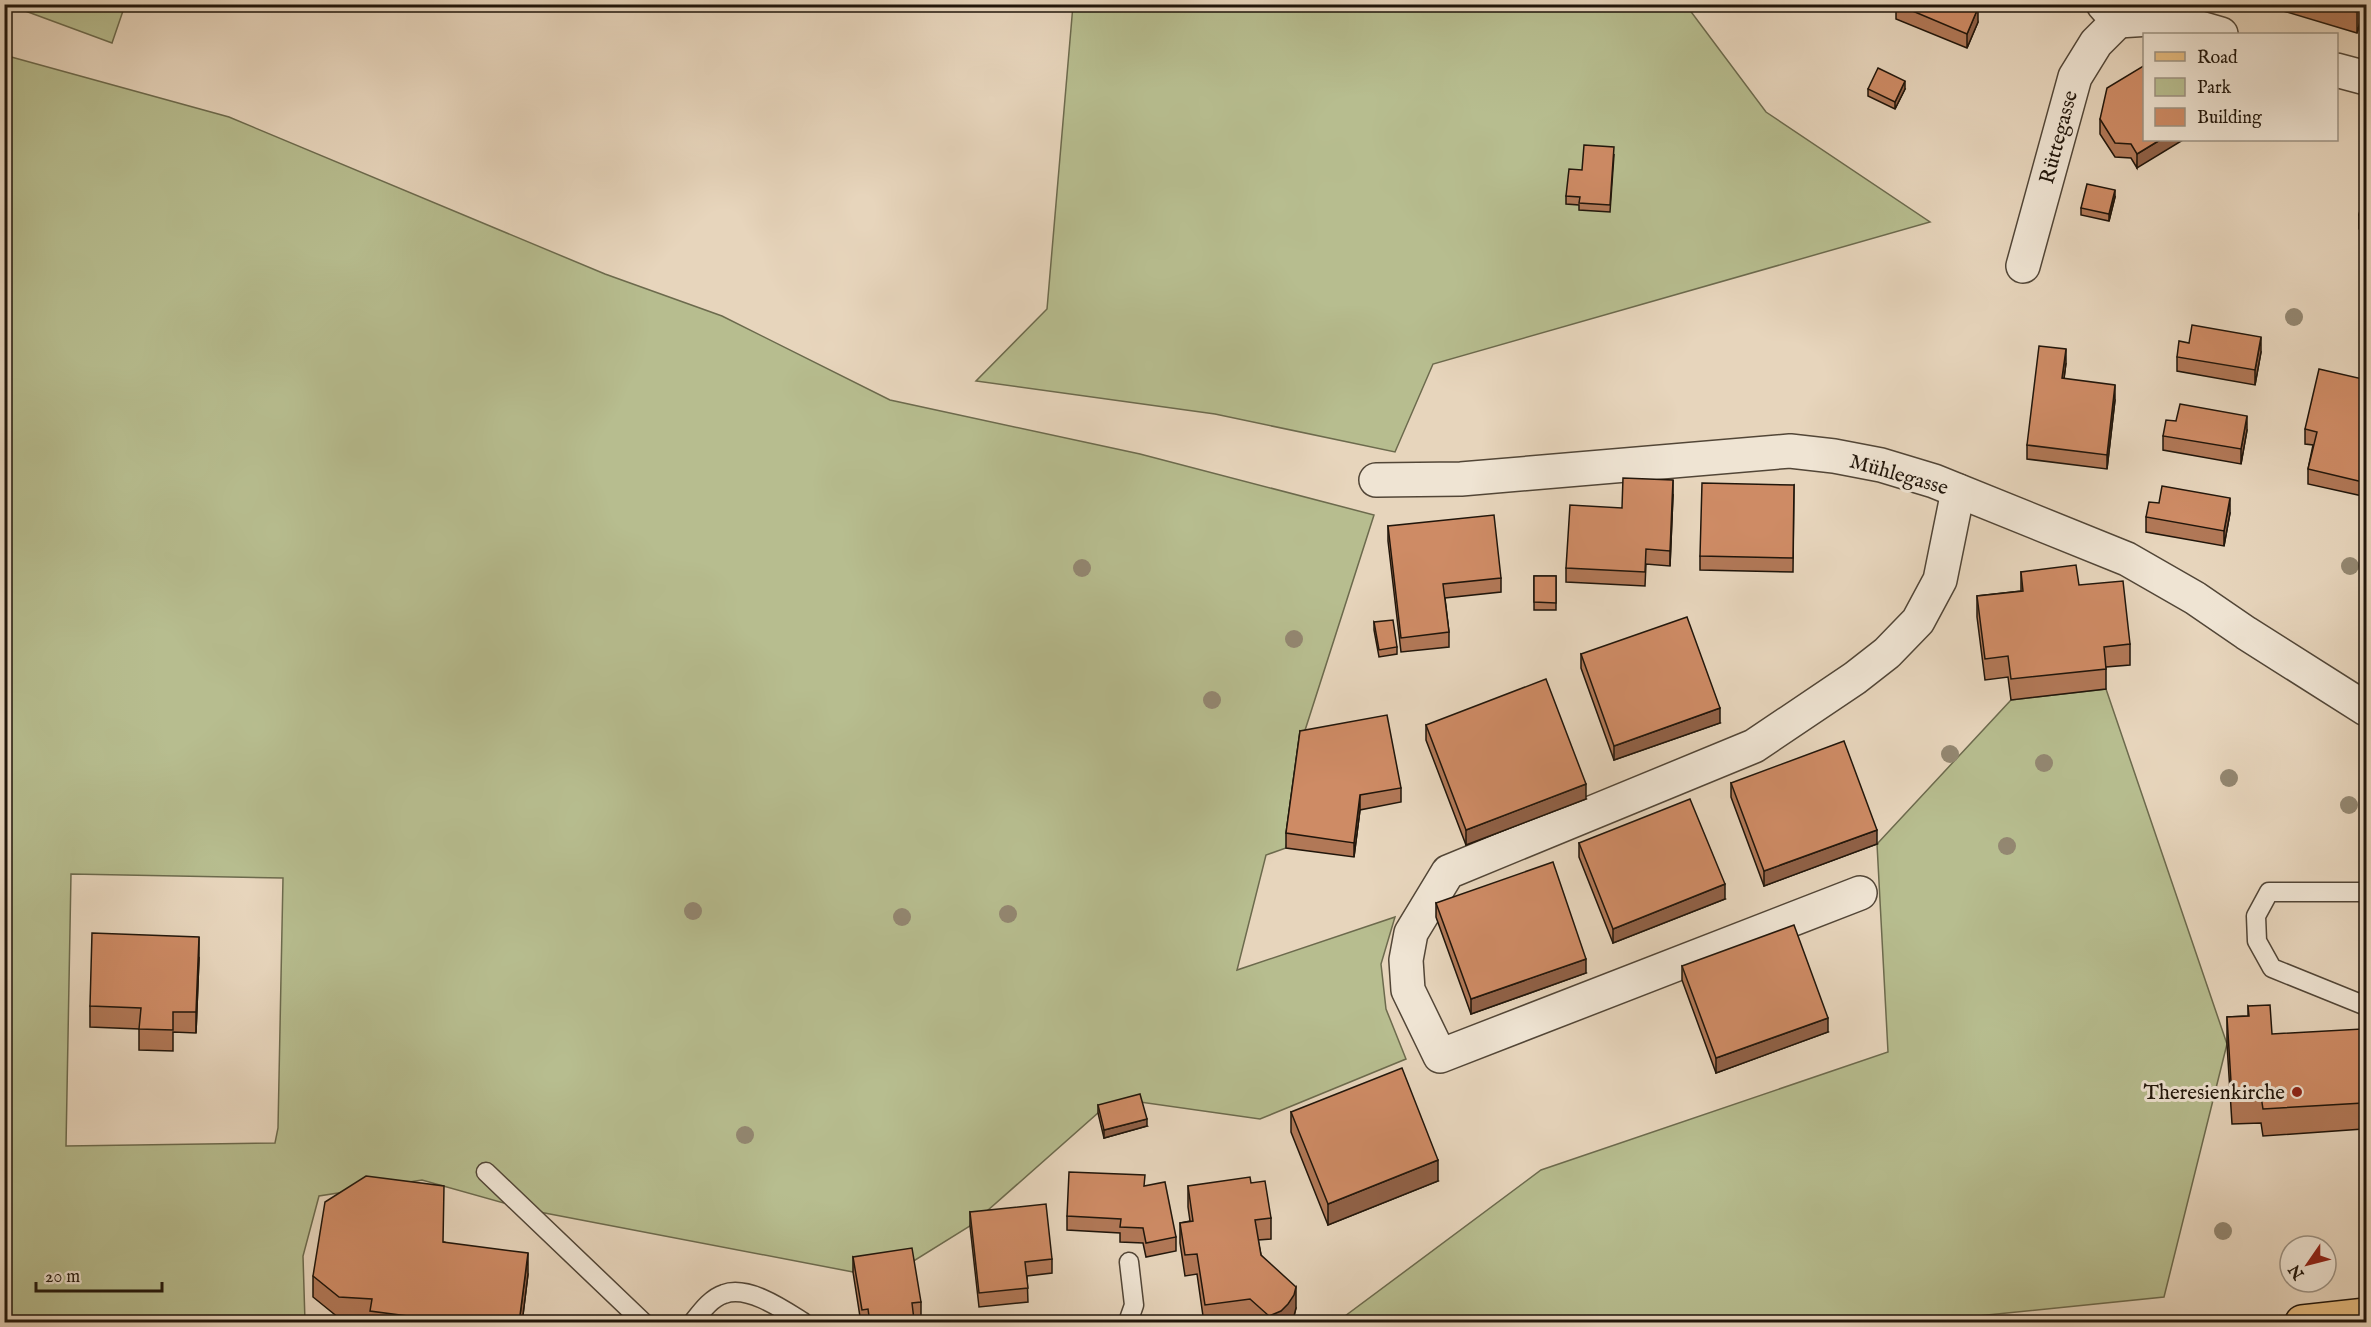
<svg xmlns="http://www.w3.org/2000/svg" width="2371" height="1327" viewBox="0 0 2371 1327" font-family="'IM FELL English',serif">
  <rect width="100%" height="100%" fill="#e7d5bc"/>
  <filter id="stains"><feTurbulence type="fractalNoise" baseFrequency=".00333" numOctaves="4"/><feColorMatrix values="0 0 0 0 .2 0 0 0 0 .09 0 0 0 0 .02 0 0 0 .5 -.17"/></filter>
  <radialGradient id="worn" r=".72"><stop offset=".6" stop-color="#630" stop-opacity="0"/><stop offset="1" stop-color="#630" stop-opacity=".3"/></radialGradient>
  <g fill="#b7bd8f" stroke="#6c6a4d" stroke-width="1.5" fill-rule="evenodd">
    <path d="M9,5H125L112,43Z"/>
    <path d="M1073,5H1686L1766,112L1930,222L1433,364L1395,452L1215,414L976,381L1047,309Z"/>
    <path d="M4,55L229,117L605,274L722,316L890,400L1140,454L1374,515L1300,746L1286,848L1266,855L1237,970L1395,917L1381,964L1386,1009L1406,1059L1260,1119L1140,1102L1098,1113L970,1226L912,1262L853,1272L529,1210L422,1180L319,1196L303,1256L305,1322H5ZM71,874L283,878L278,1128L275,1143L66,1146Z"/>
    <path d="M2106,689L2227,1044L2164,1297L1918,1322H1337L1541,1170L1888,1052L1877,844L2011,700Z"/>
  </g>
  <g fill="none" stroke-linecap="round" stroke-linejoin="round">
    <g stroke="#524637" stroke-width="21">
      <g id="service">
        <path d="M2366,892H2269L2256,916L2257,941L2272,968L2366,1006"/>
        <path d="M486,1172L643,1322"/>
        <path d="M693,1322C701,1312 711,1298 724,1294C748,1285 784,1310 803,1322"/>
        <path d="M1128,1322L1134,1305L1129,1262"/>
      </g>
    </g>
    <g stroke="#524637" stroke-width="36">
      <g id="minor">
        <path d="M2103,4L2118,21L2166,18L2221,34"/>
        <path d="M2336,70L2366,78"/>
        <path d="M2023,266L2075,77L2096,43L2118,21"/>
        <path d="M1376,480L1461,479L1790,451L1834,456L1881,465L1934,481L2127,559L2195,598L2246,633L2366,709"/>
        <path d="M1860,893L1440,1056L1408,990L1406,960L1411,933L1448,872L1754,746L1855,678L1887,653L1918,621L1940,580L1958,491"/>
      </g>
    </g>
    <g stroke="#21160b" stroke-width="36">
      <path id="primary" d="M2302,1322L2366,1315"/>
    </g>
    <use href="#service" stroke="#efe4d3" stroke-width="18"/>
    <use href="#minor" stroke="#efe4d3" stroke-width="33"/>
    <use href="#primary" stroke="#e4ba7e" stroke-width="33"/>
  </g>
  <g fill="#938771">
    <circle cx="2294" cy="317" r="9"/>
    <circle cx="2350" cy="566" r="9"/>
    <circle cx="1082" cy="568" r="9"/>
    <circle cx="1294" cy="639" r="9"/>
    <circle cx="1212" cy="700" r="9"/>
    <circle cx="1950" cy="754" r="9"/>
    <circle cx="2044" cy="763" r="9"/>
    <circle cx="2229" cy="778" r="9"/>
    <circle cx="2349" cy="805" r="9"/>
    <circle cx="2007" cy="846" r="9"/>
    <circle cx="693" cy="911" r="9"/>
    <circle cx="1008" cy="914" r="9"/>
    <circle cx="902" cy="917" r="9"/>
    <circle cx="745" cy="1135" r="9"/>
    <circle cx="2223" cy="1231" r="9"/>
  </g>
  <g fill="#b17857" stroke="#21160b" stroke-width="1.5">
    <path d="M1896,4H1973L1972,6L1978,22L1967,48L1896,19Z"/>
    <path d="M2260,4H2365L2357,33Z"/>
    <path d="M2145,65L2137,168L2131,158L2115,157L2100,134V119Z"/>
    <path d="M1868,89H1905L1895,109L1868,96Z"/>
    <path d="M1614,155L1610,212L1579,210V205L1566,204V196L1582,170Z"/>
    <path d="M2367,178V231L2359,229V215Z"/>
    <path d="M2115,197L2109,221L2081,215V208Z"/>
    <path d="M2189,343L2261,352L2255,385L2177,371V357Z"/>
    <path d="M2066,363L2064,379L2115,400L2107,469L2027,459V445Z"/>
    <path d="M2367,380V497L2308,484V469L2313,445L2305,444V429Z"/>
    <path d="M2247,430L2241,464L2163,450V436Z"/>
    <path d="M1794,485L1793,572L1700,570V556Z"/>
    <path d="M1673,495L1670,566L1646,564L1645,586L1566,582V568L1622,508Z"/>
    <path d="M2230,513L2224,546L2146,532V517Z"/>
    <path d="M1388,526L1501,578V592L1445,598L1449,632V647L1401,652L1388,541Z"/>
    <path d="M2021,572L2079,585L2130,644V665L2106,667V689L2011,700L2008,677L1985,680L1977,617V596L2021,591Z"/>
    <rect x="1534" y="576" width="22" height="34"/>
    <path d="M1374,622L1397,647V654L1379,657L1374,630Z"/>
    <path d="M1581,654L1720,723L1614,760L1581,668Z"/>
    <path d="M1426,725L1586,799L1466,845L1426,740Z"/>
    <path d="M1300,731L1401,788V802L1360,810L1354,857L1286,848V833Z"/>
    <path d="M1731,783L1877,844L1764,886L1731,797Z"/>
    <path d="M1579,843L1725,899L1613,943L1579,857Z"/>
    <path d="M1436,903L1586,973L1471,1014L1436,917Z"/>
    <path d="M199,958L196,1033L173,1032V1051L139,1050V1029L90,1027V1006Z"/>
    <path d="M1682,966L1828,1032L1716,1073L1682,980Z"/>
    <path d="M2248,1006L2272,1034L2363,1103V1129L2263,1136L2261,1123L2232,1124L2227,1044V1017L2248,1016Z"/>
    <path d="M1098,1105L1147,1126L1104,1138L1098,1113Z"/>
    <path d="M1291,1112L1438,1181L1328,1225L1291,1132Z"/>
    <path d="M1251,1183L1271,1218V1239L1258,1240L1261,1255L1296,1308L1294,1316L1290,1323H1253L1250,1320L1229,1323H1204L1197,1274L1185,1276L1180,1243V1223L1190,1221L1188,1207V1186Z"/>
    <path d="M1145,1186L1176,1237V1251L1146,1257L1143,1243L1120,1242V1233L1067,1230V1216Z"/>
    <path d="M970,1212L1052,1259V1273L1027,1276L1028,1302L979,1307L970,1226Z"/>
    <path d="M444,1242L528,1274L522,1323H370V1319L339,1318L313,1297V1276Z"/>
    <path d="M853,1257L921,1302V1316L914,1317V1323H861L853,1272Z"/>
  </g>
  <g fill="#906147" stroke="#21160b" stroke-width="1.5">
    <path d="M2359,4H2365L2357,33V12Z"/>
    <path d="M1978,8V22L1967,48V34Z"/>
    <path d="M1905,81V89L1895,109V102Z"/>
    <path d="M2160,140H2183L2137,168V154Z"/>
    <path d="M2115,190V197L2109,221V214Z"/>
    <path d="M2261,337V352L2255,385V370Z"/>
    <path d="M2066,349V363L2062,393V378Z"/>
    <path d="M2115,385V400L2107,469V455Z"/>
    <path d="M2247,416V430L2241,464V449Z"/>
    <path d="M1673,480V495L1670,566V551Z"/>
    <path d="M2230,498V513L2224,546V531Z"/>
    <path d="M1720,708V723L1614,760V746Z"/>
    <path d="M1586,784V799L1466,845V830Z"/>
    <path d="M1360,795V810L1354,857V843Z"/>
    <path d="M1877,830V844L1764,886V871Z"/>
    <path d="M1725,884V899L1613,943V929Z"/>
    <path d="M199,937V958L196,1033V1012Z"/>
    <path d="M1586,959V973L1471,1014V999Z"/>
    <path d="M1828,1018V1032L1716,1073V1058Z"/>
    <path d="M1147,1119V1126L1104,1138V1130Z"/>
    <path d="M1438,1160V1181L1328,1225V1204Z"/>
    <path d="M528,1253V1274L522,1323H519Z"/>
    <path d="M1296,1287V1308L1294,1316L1290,1323H1269V1316Z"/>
  </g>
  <g fill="#ce8b65" stroke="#21160b" stroke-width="1.5">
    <path d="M1896,4H1969L1978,8L1967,34Z"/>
    <path d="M2332,4H2359L2357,12Z"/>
    <path d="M2145,65V140H2160L2137,154L2131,144L2115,143L2100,119L2107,88Z"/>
    <path d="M1878,68L1905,81L1895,102L1868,89Z"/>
    <path d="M1584,145L1614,147L1610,205L1579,203L1580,197L1566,196L1569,169L1582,170Z"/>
    <path d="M2367,178V217L2359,215Z"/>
    <path d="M2087,184L2115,190L2109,214L2081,208Z"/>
    <path d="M2192,325L2261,337L2255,370L2177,357L2179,341L2189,343Z"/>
    <path d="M2039,346L2066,349L2062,378L2115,385L2107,455L2027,445Z"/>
    <path d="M2319,369L2367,380V483L2308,469L2317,432L2305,429Z"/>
    <path d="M2180,404L2247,416L2241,449L2163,436L2166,420L2176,421Z"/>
    <path d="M1623,478L1673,480L1670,551L1646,549L1645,572L1566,568L1570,505L1622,508Z"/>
    <path d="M1702,483L1794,485L1793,558L1700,556Z"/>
    <path d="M2162,486L2230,498L2224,531L2146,517L2149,502L2159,503Z"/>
    <path d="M1494,515L1501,578L1443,584L1449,632L1401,638L1388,526Z"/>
    <path d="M2076,565L2079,585L2123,581L2130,644L2104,647L2106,669L2011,679L2008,656L1985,659L1977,596L2023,591L2021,572Z"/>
    <path d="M1534,576H1556V603L1534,602Z"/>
    <path d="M1687,617L1720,708L1614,746L1581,654Z"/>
    <path d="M1393,620L1397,647L1379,650L1374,622Z"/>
    <path d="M1546,679L1586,784L1466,830L1426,725Z"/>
    <path d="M1387,715L1401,788L1360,795L1354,843L1286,833L1300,731Z"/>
    <path d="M1844,741L1877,830L1764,871L1731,783Z"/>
    <path d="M1690,799L1725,884L1613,929L1579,843Z"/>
    <path d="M1553,862L1586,959L1471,999L1436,903Z"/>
    <path d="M1794,925L1828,1018L1716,1058L1682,966Z"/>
    <path d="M92,933L199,937L196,1012H173V1030L139,1029L141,1008L90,1006Z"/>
    <path d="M2270,1005L2272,1034L2362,1029L2363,1103L2263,1109L2261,1096L2232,1098L2227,1017L2249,1016L2248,1006Z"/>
    <path d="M1402,1068L1438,1160L1328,1204L1291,1112Z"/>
    <path d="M1140,1094L1147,1119L1104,1130L1098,1105Z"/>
    <path d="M1069,1172L1145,1175L1144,1186L1165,1182L1176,1237L1146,1243L1143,1228L1120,1227L1121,1219L1067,1216Z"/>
    <path d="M366,1176L444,1186L443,1242L528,1253L519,1323H461L370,1311L372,1299L339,1297L313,1276L325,1202Z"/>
    <path d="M1250,1177L1251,1183L1265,1181L1271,1218L1255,1220L1261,1255L1296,1287L1294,1295L1288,1304L1281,1311L1269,1316L1250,1299L1205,1305L1197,1254L1185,1255L1180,1223L1193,1221L1188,1186Z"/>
    <path d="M1046,1204L1052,1259L1025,1262L1028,1288L979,1293L970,1212Z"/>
    <path d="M912,1248L921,1302L912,1303L914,1320L897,1323H870L868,1309L862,1310L853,1257Z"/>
  </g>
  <circle fill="#8f2418" stroke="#efe4d3" stroke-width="2" cx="2297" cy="1092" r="6"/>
  <g text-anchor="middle" stroke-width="6" stroke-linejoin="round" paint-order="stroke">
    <g font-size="21" fill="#21160b" stroke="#efe4d3">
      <text transform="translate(2058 137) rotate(-75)" y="7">Rüttegasse</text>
      <text transform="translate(1899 474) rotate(16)" y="7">Mühlegasse</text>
    </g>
    <g font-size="21" fill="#21160b" stroke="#efe4d3" text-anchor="end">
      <text x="2285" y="1099">Theresienkirche</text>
    </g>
  </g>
  <rect width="2371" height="1327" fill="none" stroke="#e7d5bc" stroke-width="24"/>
  <rect x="6" y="6" width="2359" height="1315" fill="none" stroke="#21160b" stroke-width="3"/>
  <rect x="12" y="12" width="2347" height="1303" fill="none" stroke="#21160b" stroke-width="1.5"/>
  <rect x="2143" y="33" width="195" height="108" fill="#efe4d3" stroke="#9d9283" stroke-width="1.5"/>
  <rect x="2155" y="52" width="30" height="9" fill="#e4ba7e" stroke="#9d9283" stroke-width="1.5"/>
  <text x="2197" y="63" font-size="18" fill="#21160b">Road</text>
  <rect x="2155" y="78" width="30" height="18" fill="#b7bd8f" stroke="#9d9283" stroke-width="1.5"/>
  <text x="2197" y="93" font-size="18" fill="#21160b">Park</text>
  <rect x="2155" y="108" width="30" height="18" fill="#ce8b65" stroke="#9d9283" stroke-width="1.5"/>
  <text x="2197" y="123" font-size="18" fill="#21160b">Building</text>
  <g transform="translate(2308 1264) rotate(235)"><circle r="28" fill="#efe4d3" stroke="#9d9283" stroke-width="1.5"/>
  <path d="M0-4.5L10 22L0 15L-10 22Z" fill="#8f2418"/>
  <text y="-9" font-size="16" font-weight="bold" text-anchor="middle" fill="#21160b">N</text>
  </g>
  <path d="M36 1282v9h126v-9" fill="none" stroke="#21160b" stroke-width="3"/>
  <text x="45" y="1282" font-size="18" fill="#21160b" stroke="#efe4d3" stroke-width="4.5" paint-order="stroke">20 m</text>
  <rect width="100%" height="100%" filter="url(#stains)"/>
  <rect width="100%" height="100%" fill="url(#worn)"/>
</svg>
